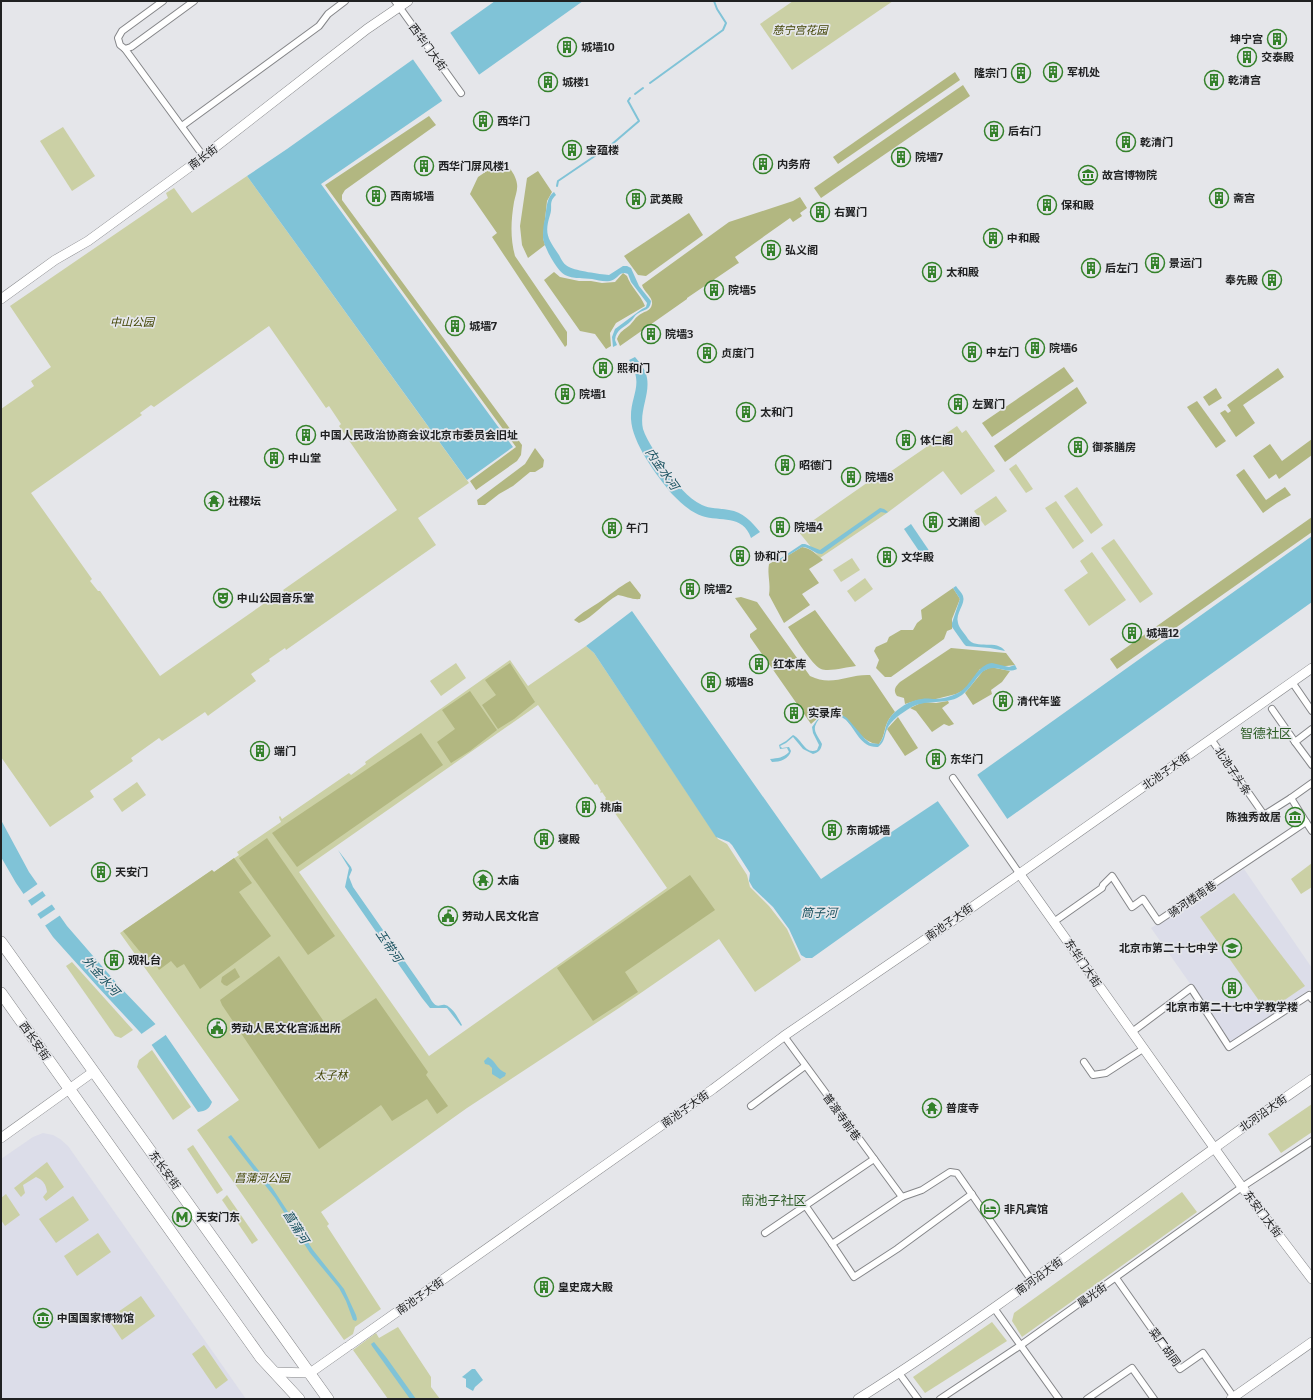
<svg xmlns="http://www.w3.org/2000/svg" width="1313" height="1400" viewBox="0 0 1313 1400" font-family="Bitter,'Noto Sans SC',serif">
  <rect width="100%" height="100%" fill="#e5e6ea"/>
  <g fill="#dcdde9">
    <path d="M1244,869L1312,968V988L1231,1042L1151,928Z"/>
    <path d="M43,1133L53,1135L60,1139L68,1146L246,1399H1V1159L33,1137Z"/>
  </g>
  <g fill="#cbd0a5" fill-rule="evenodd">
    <path d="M793,1H893L792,70L760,24Z"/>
    <path d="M63,127L95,176L72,191L40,141Z"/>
    <path d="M247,176L469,483L418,518L436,545L286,650L285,648L269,659L270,661L251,674L256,681L209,715L208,716L205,712L162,741L159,738L131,758L133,761L90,791L94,797L50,827L1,757V409L34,386L31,381L51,367L10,306L168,198L166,193L174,188L192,213ZM269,326L326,408L329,406L341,424L339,426L397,510L283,590L285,593L274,601L272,598L160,676L100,591H98L90,581L92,579L31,493L142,415L140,413L151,405L154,407Z"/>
    <path d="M957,426L962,433L966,430L995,471L961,495L943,471L887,513L820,558L798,531L884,471L887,474Z"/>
    <path d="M1016,464L1033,489L1026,493L1009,469Z"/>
    <path d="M1077,487L1103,525L1091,534L1064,496Z"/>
    <path d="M996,496L1007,511L985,526L974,511Z"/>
    <path d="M1056,501L1084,541L1073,549L1045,508Z"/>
    <path d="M1114,539L1153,594L1140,603L1101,548Z"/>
    <path d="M1092,552L1126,600L1089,626L1064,590L1088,573L1080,561Z"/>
    <path d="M852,558L860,570L841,582L833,570Z"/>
    <path d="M865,578L873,589L855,602L847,591Z"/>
    <path d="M586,646L594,653L718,839L727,844L747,875L750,887L769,906L787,929L801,960L755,992L719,939L619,1008L467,1108L321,1212L329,1224L327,1226L381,1309L355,1327L353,1334L344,1340L197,1130L239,1100L120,933L212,870L214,872L239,855L237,852L281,822L279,817L280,816L282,819L349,773L351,775L366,764L365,762L510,660L528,686ZM538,705L595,785L597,784L601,791L600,792L601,793L602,792L606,798L605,799L606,800H607L611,805L610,806L667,888L429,1056L299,872Z"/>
    <path d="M456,663L466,678L441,696L430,681Z"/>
    <path d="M137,782L146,795L122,812L113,799Z"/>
    <path d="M1312,863V887L1301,894L1291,879Z"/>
    <path d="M1234,893L1305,986L1267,1012L1200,917Z"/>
    <path d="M72,962L133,1030L121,1038L115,1036L66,966Z"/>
    <path d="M152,1050L191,1107L173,1120L137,1067L139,1060Z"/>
    <path d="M1312,1104V1132L1281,1153L1268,1134Z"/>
    <path d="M193,1145L223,1190L217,1194L187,1149Z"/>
    <path d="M47,1162L64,1187L46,1201L43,1197L47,1192C46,1184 43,1180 36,1177L23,1185L25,1193L21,1197L14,1188Z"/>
    <path d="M1182,1192L1197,1212L1022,1337L1012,1321L1014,1313Z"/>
    <path d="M6,1194L20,1215L5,1226L1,1220V1198Z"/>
    <path d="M227,1195L258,1240L252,1244L222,1200Z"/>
    <path d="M73,1196L89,1220L56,1243L39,1219Z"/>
    <path d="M98,1233L111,1252L77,1276L64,1256Z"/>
    <path d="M141,1296L155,1316L122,1340L108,1319Z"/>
    <path d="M992,1322L1007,1341L925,1393L913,1377Z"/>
    <path d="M398,1327L431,1377V1387L440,1399H388L353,1350L376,1333L379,1338Z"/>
    <path d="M204,1345L228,1380L216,1389L192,1354Z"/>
  </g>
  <g fill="#b2b781">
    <path d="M955,72L960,80L838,164L833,157Z"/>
    <path d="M963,85L970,96L821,198L814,188Z"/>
    <path d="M429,116L436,125L345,190L342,195V200L522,445L521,455L517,461L476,490L470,481L516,447L325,185Z"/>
    <path d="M503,160C509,167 516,175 517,184C518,190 515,197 514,202C511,220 510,238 515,256L567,332V345L565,347L492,237L497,233L470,194L478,177Z"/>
    <path d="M538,171L552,192L547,201L543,238L545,245L528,258L522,245L520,226L527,178Z"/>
    <path d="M800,197L807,208L800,213L802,216L793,222L790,218L735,257L739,263L737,264L687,298V299L620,346L617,339C620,331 624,330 630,325C633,322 635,318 638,316C643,311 651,312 652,304C653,297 644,292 642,285L729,222L793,201Z"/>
    <path d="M689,213L703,235L646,276L638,275L624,256Z"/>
    <path d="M554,272L560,277L579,281H591L602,283L615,282L623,273L627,276C631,287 640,294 645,306L616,323L610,333L611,346L606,349L595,334L580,331L544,280Z"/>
    <path d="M1064,367L1074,381L992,437L982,423Z"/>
    <path d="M1278,368L1284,377L1243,405L1255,423L1236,437L1220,413L1225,410L1228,413L1231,411L1227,405Z"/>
    <path d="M1077,387L1087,403L1005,462L994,446Z"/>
    <path d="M1216,388L1222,398L1209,406L1203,397Z"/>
    <path d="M1197,401L1226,441L1216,448L1187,407Z"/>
    <path d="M1312,439V455L1279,479L1276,474L1269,479L1253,456L1270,444L1282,461Z"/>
    <path d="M535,448L544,460L543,467L535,472H530L513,486L499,494L485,505H478L477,500L525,464Z"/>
    <path d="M1244,469L1266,500L1285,487L1291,495L1277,503L1263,513L1236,475Z"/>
    <path d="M1312,517V532L1117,669L1110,659Z"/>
    <path d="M802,547C811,548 817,555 823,560L809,569L819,583L802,594L810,605L784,623L769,595C771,584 767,574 769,564L776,560L779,561Z"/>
    <path d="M630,581L641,595L640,599C633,600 625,596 618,595C603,603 594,617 579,623L574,620C582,612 591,608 601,601C611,594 619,587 630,581Z"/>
    <path d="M953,588L960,599L952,619V629L947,631L944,639L891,677H885L876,668L879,660L874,651L876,647L887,642L889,637L901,630H913L917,623L922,619L921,610Z"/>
    <path d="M741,597L757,602L810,676C832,687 848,674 870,675L895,712C882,724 887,734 879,744C865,745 851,724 842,715L828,713L820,716L811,724L750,637V634L757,629L735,598Z"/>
    <path d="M815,610L856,666C847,667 829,672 821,669C812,665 795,637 788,627Z"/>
    <path d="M951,648L1006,653L1015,665L980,669L969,685L964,690L956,694L936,699L918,700L905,704L904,698L897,696C893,690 895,687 900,682Z"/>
    <path d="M510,663L535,702L514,719L498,729L482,705L496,695L485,680Z"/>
    <path d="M989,668H995L1010,671L1002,682L991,690L992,694L973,705L965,693L983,671Z"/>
    <path d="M470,691L497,730L470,751L451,763L437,742L455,729L442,710Z"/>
    <path d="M948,701L949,703L942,708L954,724L949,726L944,724L932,732L916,711L910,708L923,702L936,703Z"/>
    <path d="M898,717L918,748L905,756L887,729Z"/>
    <path d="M421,733L443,765L297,867L272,833Z"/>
    <path d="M267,838L335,936L308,955L239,858Z"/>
    <path d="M234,858L252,883L239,892L271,936L200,989L184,964L177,968L171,961L159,970L151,956L146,959L123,931L212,870L214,872Z"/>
    <path d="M690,875L715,910L625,972L638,992L593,1021L557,968Z"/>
    <path d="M279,956L329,1029L376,998L428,1072L426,1075L448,1106L437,1114L427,1099L392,1121L381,1105L319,1149L222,1005L220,1000Z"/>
    <path d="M235,968L240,977L227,986L224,985L221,982L222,977Z"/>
  </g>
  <g fill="#80c3d7">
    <path d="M495,1H583L442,101L321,184L513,447L467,480L247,176L287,149Z"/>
    <path d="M554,192L556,195C548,202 553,207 550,215C544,234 548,239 559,255C561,259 564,265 569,267C577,271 599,274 609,275L623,266H627L631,268L639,286L651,301C650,311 644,309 637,314C635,315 633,319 631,321C624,328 616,329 615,340L617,345L613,347L612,337L615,329L642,309L646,307L647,303L631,282L628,274C619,270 618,280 610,281C603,282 598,280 592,279C583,278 573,279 565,275C557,271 544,247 543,238C543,234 543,228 544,223C547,213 545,198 554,192Z"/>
    <path d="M635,357C640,363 646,370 647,378C650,395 639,411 643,429C647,442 660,459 668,471C677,484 687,498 702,505C710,509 719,508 729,510C743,512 751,521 760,532L751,538C743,514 720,522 702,516C690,512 680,502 672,494C657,476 632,443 631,419C630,395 645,385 629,360Z"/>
    <path d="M880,508L884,509L888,512L886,513L881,512L822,554C814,554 810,547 802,547L779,561L769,553L778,560L802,544H805L820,550Z"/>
    <path d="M911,524L930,552L923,557L904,529Z"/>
    <path d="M1312,536V602L812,958H806L801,955L789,929L773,907L753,888L749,881L750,873L732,845L729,842L716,837L594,653L586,646L632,611L821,879L977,775Z"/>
    <path d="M956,586C958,589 962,593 963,596C966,604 955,613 958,623C959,628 965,634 968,639C976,650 997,639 1005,651L990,648L966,646L964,644L952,627V623L960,599L953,588Z"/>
    <path d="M992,663L1009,667L1015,665L1017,669C1007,674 998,665 988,669C976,673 972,691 957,698C941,705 925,699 910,708C902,713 891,720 887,729C884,736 885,742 878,747C861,748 856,730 846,720C837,712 821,712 816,724C812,731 819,737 822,744C821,750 819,752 813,754L803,749L793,737L786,743L780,746L782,748L789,747L791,751C789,759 780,762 772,762L770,759C778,758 783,758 789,752L787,748L780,749L779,745L786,741L793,735C802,739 805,755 817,750L819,745L813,733L812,727L820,716L828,713L842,715L847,718L865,739L870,743L879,744C888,733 882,724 895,712C903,705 912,700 922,699C926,698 931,699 935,699C942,699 952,696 958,693C972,686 976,665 992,663Z"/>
    <path d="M1,820L29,872L67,926L120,987L165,1034L212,1102C209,1109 206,1111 198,1112L151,1044L97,986L53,937L16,883L1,857Z"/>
    <path d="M338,850L351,867L352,870L349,877L353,887L429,996C438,1014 440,1000 449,1007C455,1011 459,1020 462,1025L461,1026L447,1008H430L422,998L345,887L349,868Z"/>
    <path d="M488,1057C496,1061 497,1070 506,1073L505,1076L500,1079L492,1074V1068L489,1065L485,1064L484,1061Z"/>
    <path d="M231,1135L273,1189L313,1250L344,1289L356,1315L357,1319L356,1321L353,1320L346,1301L339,1288L310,1253L275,1198L228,1137Z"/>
    <path d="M374,1342L386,1357L416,1399H410L372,1346L371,1344Z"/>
    <path d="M472,1369H475L483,1380L475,1387L473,1391L466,1387V1379L462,1377Z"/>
  </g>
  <g fill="#e5e6ea">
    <path d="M449,31L480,76L443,102L412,58Z"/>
    <path d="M976,773L1008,820L970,847L937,800Z"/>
    <path d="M39,883L44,890L26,902L22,895Z"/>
    <path d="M48,894L54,903L36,915L30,907Z"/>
    <path d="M57,908L62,914L43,927L39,920Z"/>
    <path d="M157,1023L167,1034L150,1046L140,1035Z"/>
  </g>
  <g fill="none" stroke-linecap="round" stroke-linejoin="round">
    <g stroke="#80c3d7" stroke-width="2">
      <path d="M650,83L723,30L726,23L717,9L714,1"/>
      <path d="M635,94L643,88"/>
      <path d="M557,186L558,181L611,145L639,121L628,101L630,98"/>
    </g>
    <g stroke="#858689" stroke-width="8">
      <g id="street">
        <path d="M163,1L122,31L118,38L120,45L125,49L131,47L194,1"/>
        <path d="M395,1L461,93"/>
        <path d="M125,49L204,157"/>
        <path d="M182,126L319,26L328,14L345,1"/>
        <path d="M1292,682L1312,711"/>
        <path d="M1272,709L1295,742"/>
        <path d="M1312,729L1295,742L1312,765"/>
        <path d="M1211,739L1264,815L1291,798"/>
        <path d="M953,778L1019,873"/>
        <path d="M1306,822L1312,831"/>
        <path d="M1055,921L1102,888L1103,885L1112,876L1132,907L1143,899L1158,921L1306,822L1291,798L1312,783"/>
        <path d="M1132,1032L1191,988L1229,1047L1309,995L1312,999"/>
        <path d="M784,1036L902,1197"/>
        <path d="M1084,1062L1093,1075L1106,1073L1143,1049"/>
        <path d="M751,1106L805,1066"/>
        <path d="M805,1205L832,1244L902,1197L922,1190L950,1172L957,1173L1032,1281"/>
        <path d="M765,1233L874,1159"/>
        <path d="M832,1244L854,1277L897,1249L972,1194"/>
        <path d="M1116,1278L1180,1369L1203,1353L1235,1399"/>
        <path d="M994,1308L1059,1399"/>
        <path d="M899,1373L918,1399"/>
        <path d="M940,1399L1021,1345L1242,1187L1312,1141"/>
        <path d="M1087,1399L1132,1368L1154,1399"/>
      </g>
    </g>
    <g stroke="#858689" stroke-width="10">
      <g id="secondary">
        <path d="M1,299L55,260L88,241L195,163L367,29L408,1"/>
        <path d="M1019,873L1242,1187L1312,1279"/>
        <path d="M1,1138L93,1072"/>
        <path d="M350,1345L713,1089L784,1036L961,915L1312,668"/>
        <path d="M274,1372L310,1373L347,1347"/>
        <path d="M858,1399C1015,1300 1159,1184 1312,1079"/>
        <path d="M1231,1399L1312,1342"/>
      </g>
    </g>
    <g stroke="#858689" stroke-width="12">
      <g id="highway">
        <path d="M1,942L328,1399"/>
        <path d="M1,993L261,1358L299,1399"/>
      </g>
    </g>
    <use href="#street" stroke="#fff" stroke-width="6"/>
    <use href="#secondary" stroke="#fff" stroke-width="9"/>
    <use href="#highway" stroke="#fff" stroke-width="11"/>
  </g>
  <defs>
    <g id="building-ring" transform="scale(1)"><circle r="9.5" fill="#e5e6ea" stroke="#34812a" stroke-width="1.5"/><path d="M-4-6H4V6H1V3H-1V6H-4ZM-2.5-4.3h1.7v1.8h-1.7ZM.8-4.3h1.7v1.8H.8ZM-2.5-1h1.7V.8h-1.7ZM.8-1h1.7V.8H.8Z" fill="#34812a"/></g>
    <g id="museum-ring" transform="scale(1)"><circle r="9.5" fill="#e5e6ea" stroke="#34812a" stroke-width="1.5"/><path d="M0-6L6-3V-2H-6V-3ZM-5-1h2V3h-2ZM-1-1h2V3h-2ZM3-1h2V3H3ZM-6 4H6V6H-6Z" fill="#34812a"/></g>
    <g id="temple-ring" transform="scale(1)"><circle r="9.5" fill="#e5e6ea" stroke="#34812a" stroke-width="1.5"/><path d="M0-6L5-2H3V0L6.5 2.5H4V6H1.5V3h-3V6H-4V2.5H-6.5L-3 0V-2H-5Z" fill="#34812a"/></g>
    <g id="theatre-ring" transform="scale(1)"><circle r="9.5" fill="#e5e6ea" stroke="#34812a" stroke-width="1.5"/><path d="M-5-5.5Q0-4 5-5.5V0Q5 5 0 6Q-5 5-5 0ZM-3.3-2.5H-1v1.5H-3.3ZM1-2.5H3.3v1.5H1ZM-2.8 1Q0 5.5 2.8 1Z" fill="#34812a"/></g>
    <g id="civic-ring" transform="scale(1)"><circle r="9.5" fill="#e5e6ea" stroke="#34812a" stroke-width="1.5"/><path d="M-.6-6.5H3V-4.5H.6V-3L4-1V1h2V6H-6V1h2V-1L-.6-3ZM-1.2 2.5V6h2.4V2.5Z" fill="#34812a"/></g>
    <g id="school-ring" transform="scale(1)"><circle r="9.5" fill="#e5e6ea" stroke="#34812a" stroke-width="1.5"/><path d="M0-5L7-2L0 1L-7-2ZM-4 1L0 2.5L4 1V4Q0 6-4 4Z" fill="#34812a"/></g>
    <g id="hotel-ring" transform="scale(1)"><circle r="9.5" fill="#e5e6ea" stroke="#34812a" stroke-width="1.5"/><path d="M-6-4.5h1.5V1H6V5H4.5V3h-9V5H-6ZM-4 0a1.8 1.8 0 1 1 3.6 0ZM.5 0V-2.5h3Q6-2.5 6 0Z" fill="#34812a"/></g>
    <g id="metro-ring" transform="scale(1)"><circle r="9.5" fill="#e5e6ea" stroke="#34812a" stroke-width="1.5"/><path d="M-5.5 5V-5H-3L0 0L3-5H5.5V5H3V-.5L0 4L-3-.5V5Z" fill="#34812a"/></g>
  </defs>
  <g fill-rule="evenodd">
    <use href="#building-ring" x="1277" y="39"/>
    <use href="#building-ring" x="567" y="47"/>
    <use href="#building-ring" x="1247" y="57"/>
    <use href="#building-ring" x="1053" y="72"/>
    <use href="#building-ring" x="1021" y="73"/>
    <use href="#building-ring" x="1214" y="80"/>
    <use href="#building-ring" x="548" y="82"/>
    <use href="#building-ring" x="483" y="121"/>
    <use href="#building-ring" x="994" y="131"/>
    <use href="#building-ring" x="1126" y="142"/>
    <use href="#building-ring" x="572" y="150"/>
    <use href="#building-ring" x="901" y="157"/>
    <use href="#building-ring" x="763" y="164"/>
    <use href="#building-ring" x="424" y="166"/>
    <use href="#museum-ring" x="1088" y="175"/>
    <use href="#building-ring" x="376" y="196"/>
    <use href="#building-ring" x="1219" y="198"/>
    <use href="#building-ring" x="636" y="199"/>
    <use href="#building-ring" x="1047" y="205"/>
    <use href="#building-ring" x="820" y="212"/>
    <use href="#building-ring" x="993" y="238"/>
    <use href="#building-ring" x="771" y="250"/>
    <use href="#building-ring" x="1155" y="263"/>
    <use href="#building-ring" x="1091" y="268"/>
    <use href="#building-ring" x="932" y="272"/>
    <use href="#building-ring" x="1272" y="280"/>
    <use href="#building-ring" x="714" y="290"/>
    <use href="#building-ring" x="455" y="326"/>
    <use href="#building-ring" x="651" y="334"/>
    <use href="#building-ring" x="1035" y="348"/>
    <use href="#building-ring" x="972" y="352"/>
    <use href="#building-ring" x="707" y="353"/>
    <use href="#building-ring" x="603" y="368"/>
    <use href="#building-ring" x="565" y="394"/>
    <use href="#building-ring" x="958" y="404"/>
    <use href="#building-ring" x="746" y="412"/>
    <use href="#building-ring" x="306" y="435"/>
    <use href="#building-ring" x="906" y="440"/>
    <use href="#building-ring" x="1078" y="447"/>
    <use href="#building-ring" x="274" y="458"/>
    <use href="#building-ring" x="785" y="465"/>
    <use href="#building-ring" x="851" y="477"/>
    <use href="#temple-ring" x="214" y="501"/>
    <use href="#building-ring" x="933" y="522"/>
    <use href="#building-ring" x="780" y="527"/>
    <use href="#building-ring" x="612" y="528"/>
    <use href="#building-ring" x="740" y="556"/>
    <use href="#building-ring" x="887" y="557"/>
    <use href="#building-ring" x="690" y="589"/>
    <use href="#theatre-ring" x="223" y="598"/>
    <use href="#building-ring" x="1132" y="633"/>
    <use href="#building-ring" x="759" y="664"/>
    <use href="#building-ring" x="711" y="682"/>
    <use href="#building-ring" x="1003" y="701"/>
    <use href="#building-ring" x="794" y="713"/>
    <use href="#building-ring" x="260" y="751"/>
    <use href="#building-ring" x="936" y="759"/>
    <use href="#building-ring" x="586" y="807"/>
    <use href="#museum-ring" x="1295" y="817"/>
    <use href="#building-ring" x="832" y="830"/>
    <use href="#building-ring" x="544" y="839"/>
    <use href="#building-ring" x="101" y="872"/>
    <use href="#temple-ring" x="483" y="880"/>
    <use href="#civic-ring" x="448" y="916"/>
    <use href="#school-ring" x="1232" y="948"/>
    <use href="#building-ring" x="114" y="960"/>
    <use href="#building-ring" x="1232" y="988"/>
    <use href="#civic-ring" x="217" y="1028"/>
    <use href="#temple-ring" x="932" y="1108"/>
    <use href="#hotel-ring" x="990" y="1209"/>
    <use href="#metro-ring" x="182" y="1217"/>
    <use href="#building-ring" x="544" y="1287"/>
    <use href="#museum-ring" x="43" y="1318"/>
  </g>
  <g text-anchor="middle" stroke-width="3.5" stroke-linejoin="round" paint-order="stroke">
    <g font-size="11" font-style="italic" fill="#3f4200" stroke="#e5e6ea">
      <text x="800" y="34">慈宁宫花园</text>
      <text x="132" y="326">中山公园</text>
      <text x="331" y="1079">太子林</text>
      <text x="262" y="1182">菖蒲河公园</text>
    </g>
    <g font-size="11" font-weight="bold" fill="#202122" stroke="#e5e6ea" text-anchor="start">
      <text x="1263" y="43" text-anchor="end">坤宁宫</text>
      <text x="581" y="51">城墙10</text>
      <text x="1261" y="61">交泰殿</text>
      <text x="1067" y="76">军机处</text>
      <text x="1007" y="77" text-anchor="end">隆宗门</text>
      <text x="1228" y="84">乾清宫</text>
      <text x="562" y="86">城楼1</text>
      <text x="497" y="125">西华门</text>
      <text x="1008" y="135">后右门</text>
      <text x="1140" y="146">乾清门</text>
      <text x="586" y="154">宝蕴楼</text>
      <text x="915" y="161">院墙7</text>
      <text x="777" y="168">内务府</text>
      <text x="438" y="170">西华门屏风楼1</text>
      <text x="1102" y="179">故宫博物院</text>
      <text x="390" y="200">西南城墙</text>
      <text x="1233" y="202">斋宫</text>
      <text x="650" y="203">武英殿</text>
      <text x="1061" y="209">保和殿</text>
      <text x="834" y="216">右翼门</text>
      <text x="1007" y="242">中和殿</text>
      <text x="785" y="254">弘义阁</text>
      <text x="1169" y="267">景运门</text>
      <text x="1105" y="272">后左门</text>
      <text x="946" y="276">太和殿</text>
      <text x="1258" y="284" text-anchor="end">奉先殿</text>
      <text x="728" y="294">院墙5</text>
      <text x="469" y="330">城墙7</text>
      <text x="665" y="338">院墙3</text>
      <text x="1049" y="352">院墙6</text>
      <text x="986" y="356">中左门</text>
      <text x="721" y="357">贞度门</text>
      <text x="617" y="372">熙和门</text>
      <text x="579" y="398">院墙1</text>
      <text x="972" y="408">左翼门</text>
      <text x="760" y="416">太和门</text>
      <text x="320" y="439">中国人民政治协商会议北京市委员会旧址</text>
      <text x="920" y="444">体仁阁</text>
      <text x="1092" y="451">御茶膳房</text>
      <text x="288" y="462">中山堂</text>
      <text x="799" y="469">昭德门</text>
      <text x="865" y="481">院墙8</text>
      <text x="228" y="505">社稷坛</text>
      <text x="947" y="526">文渊阁</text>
      <text x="794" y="531">院墙4</text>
      <text x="626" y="532">午门</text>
      <text x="754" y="560">协和门</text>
      <text x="901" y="561">文华殿</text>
      <text x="704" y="593">院墙2</text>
      <text x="237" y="602">中山公园音乐堂</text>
      <text x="1146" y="637">城墙12</text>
      <text x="773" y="668">红本库</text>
      <text x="725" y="686">城墙8</text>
      <text x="1017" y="705">清代年鉴</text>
      <text x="808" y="717">实录库</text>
      <text x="274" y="755">端门</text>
      <text x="950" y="763">东华门</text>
      <text x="600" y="811">祧庙</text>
      <text x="1281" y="821" text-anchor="end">陈独秀故居</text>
      <text x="846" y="834">东南城墙</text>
      <text x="558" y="843">寝殿</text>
      <text x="115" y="876">天安门</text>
      <text x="497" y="884">太庙</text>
      <text x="462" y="920">劳动人民文化宫</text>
      <text x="1218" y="952" text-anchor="end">北京市第二十七中学</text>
      <text x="128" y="964">观礼台</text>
      <text x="1232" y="1011" text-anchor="middle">北京市第二十七中学教学楼</text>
      <text x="231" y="1032">劳动人民文化宫派出所</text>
      <text x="946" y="1112">普度寺</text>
      <text x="1004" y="1213">非凡宾馆</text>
      <text x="196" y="1221">天安门东</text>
      <text x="558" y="1291">皇史宬大殿</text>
      <text x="57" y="1322">中国国家博物馆</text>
    </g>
    <g font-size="11" fill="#202122" stroke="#e5e6ea">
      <text transform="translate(428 47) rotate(54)" y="4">西华门大街</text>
      <text transform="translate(203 157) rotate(-37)" y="4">南长街</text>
      <text transform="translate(1166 771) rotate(-35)" y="4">北池子大街</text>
      <text transform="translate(1233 771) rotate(56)" y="4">北池子头条</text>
      <text transform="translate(1192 899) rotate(-34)" y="4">骑河楼南巷</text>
      <text transform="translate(949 922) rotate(-35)" y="4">南池子大街</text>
      <text transform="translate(1083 963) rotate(56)" y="4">东华门大街</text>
      <text transform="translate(35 1041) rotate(55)" y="4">西长安街</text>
      <text transform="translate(685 1109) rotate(-35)" y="4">南池子大街</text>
      <text transform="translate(1263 1113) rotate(-35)" y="4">北河沿大街</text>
      <text transform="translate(842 1117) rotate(54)" y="4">普渡寺前巷</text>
      <text transform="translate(165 1170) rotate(54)" y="4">东长安街</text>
      <text transform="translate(1263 1214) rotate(53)" y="4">东安门大街</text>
      <text transform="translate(1039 1276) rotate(-36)" y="4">南河沿大街</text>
      <text transform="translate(1092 1295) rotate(-35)" y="4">晨光街</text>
      <text transform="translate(420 1296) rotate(-35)" y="4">南池子大街</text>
      <text transform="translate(1165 1347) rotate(54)" y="4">菜厂胡同</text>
    </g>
    <g font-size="12" font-style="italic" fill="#18515f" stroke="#e5e6ea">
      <text transform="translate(662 469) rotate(55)" y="4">内金水河</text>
      <text x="819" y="917">筒子河</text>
      <text transform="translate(389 946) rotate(56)" y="4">玉带河</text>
      <text transform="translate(101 976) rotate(48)" y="4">外金水河</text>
      <text transform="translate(296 1227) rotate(58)" y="4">菖蒲河</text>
    </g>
    <g font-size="13" fill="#2b5b24" stroke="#e5e6ea">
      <text x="1266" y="738">智德社区</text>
      <text x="774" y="1205">南池子社区</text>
    </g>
  </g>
  <rect width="1313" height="1400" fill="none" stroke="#202122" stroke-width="4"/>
</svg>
